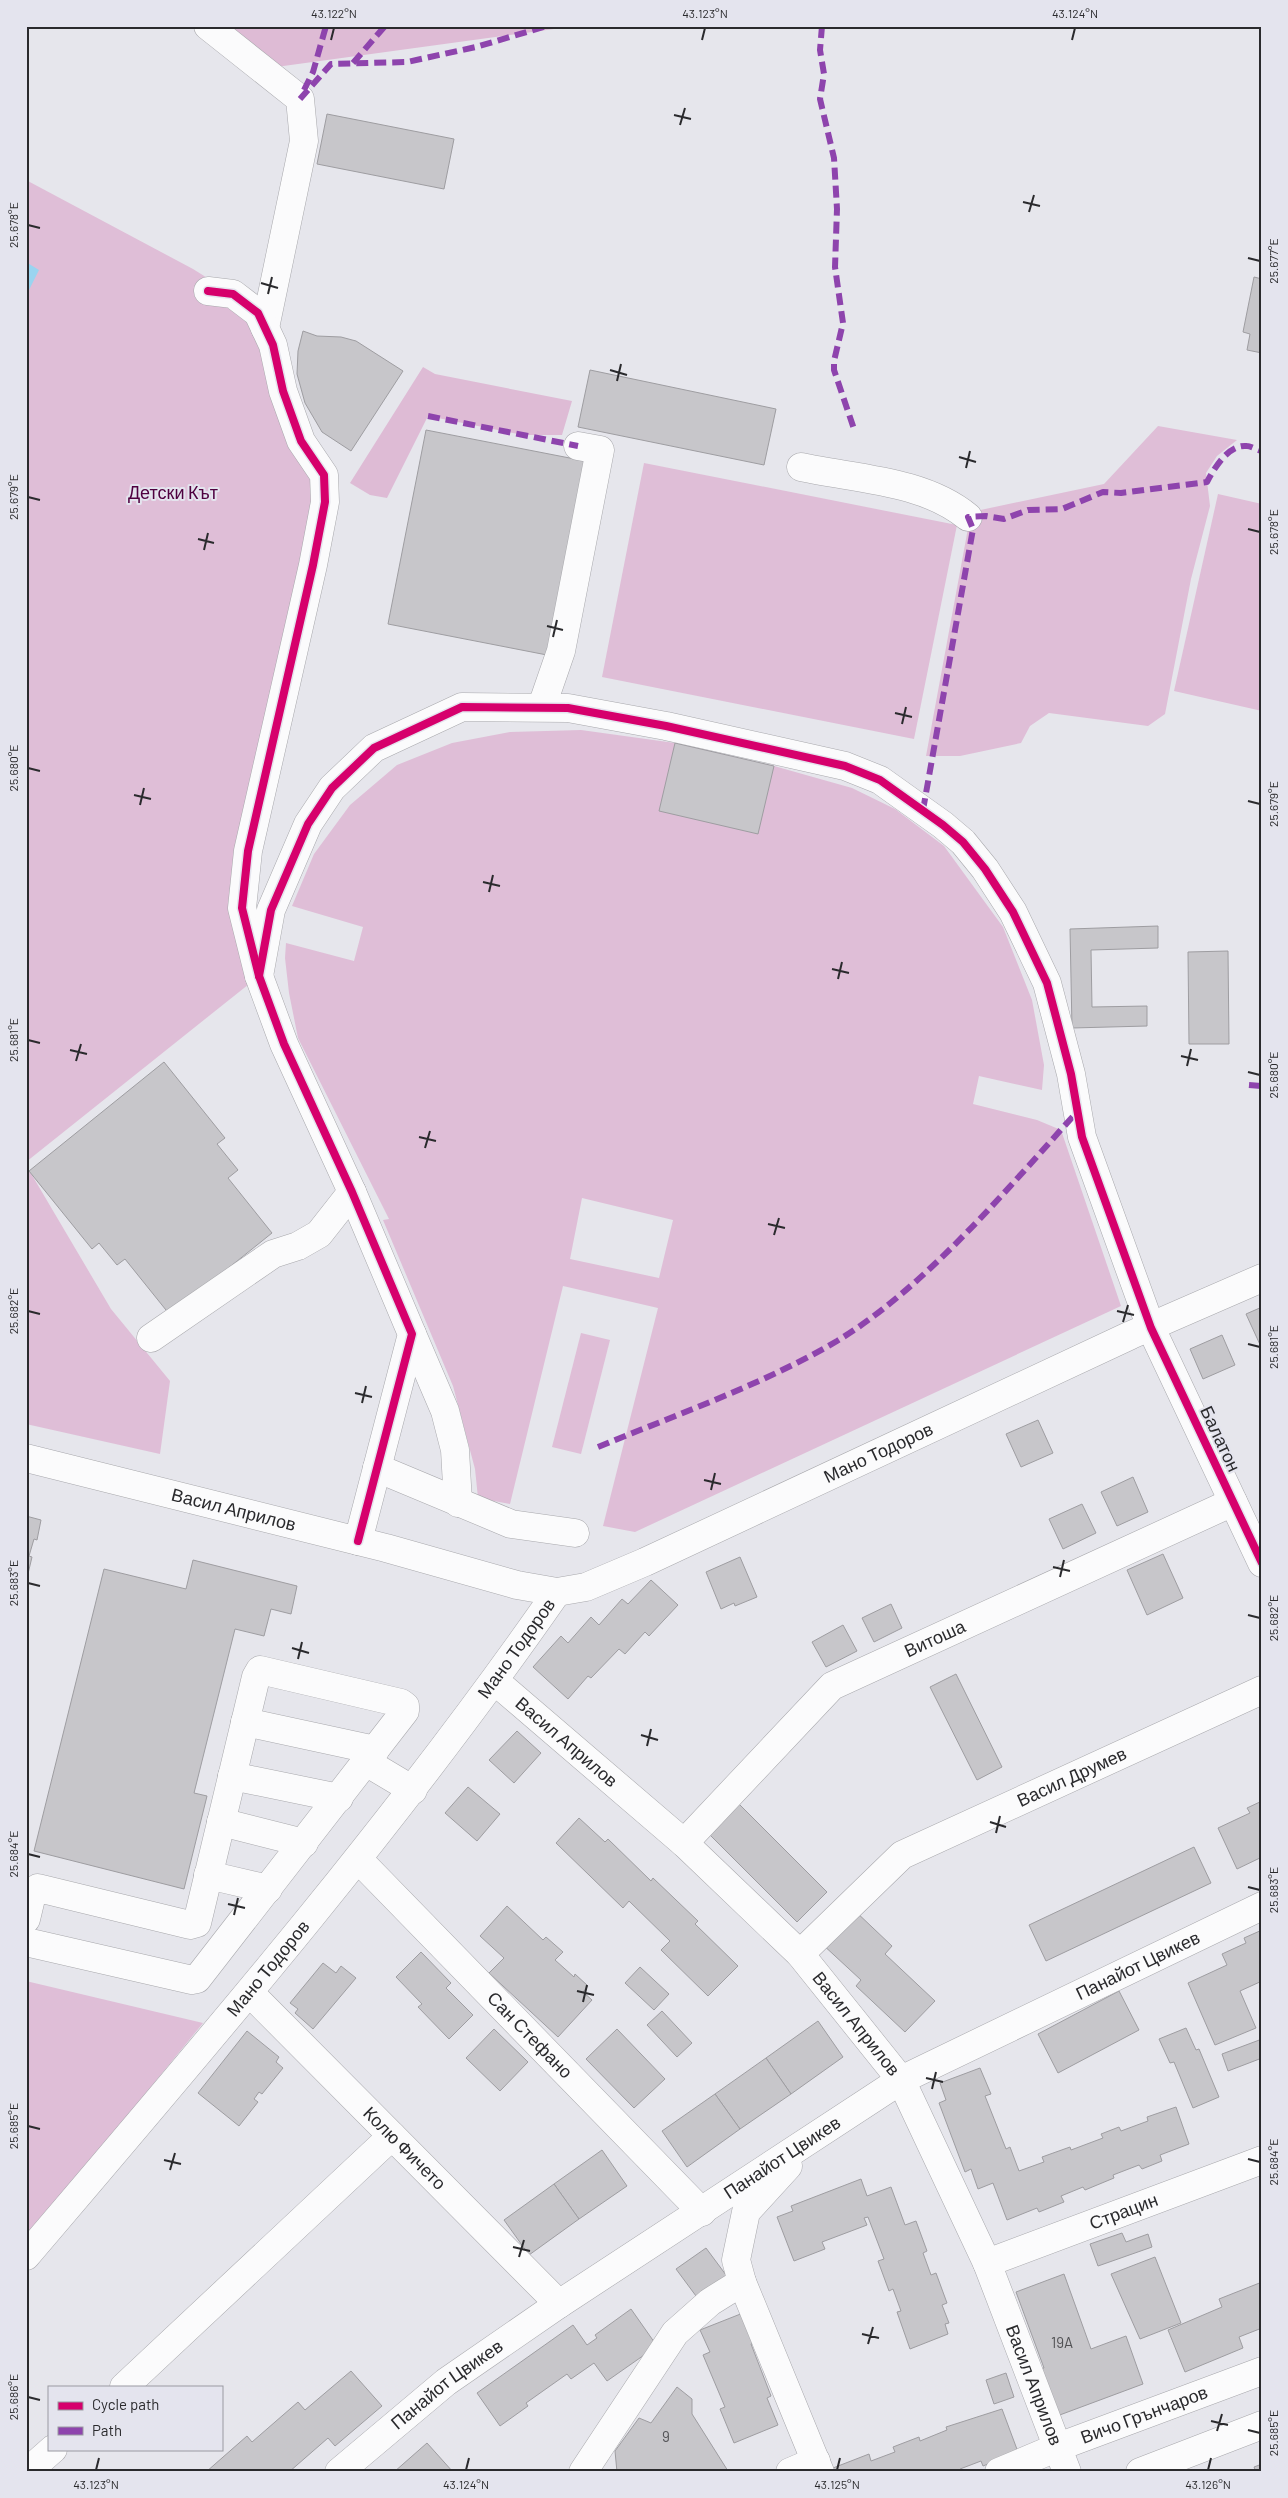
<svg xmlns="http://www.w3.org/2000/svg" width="1288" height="2498" viewBox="0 0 1288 2498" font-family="Barlow,sans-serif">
  <rect width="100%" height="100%" fill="#e6e6ec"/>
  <g fill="#dfbed7" fill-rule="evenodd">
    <path d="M26,180L193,269L233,294L273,345L324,475L248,851L259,976L26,1162Z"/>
    <path d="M1158,426L1237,440L1217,456L1206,473L1210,506L1191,579L1165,714L1148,726L1049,713L1030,726L1021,743L960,756H926L971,512L1104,484Z"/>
    <path d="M644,463L957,525L914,739L602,677Z"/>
    <path d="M1218,494L1262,504V711L1174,691Z"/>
    <path d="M581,730L675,743L774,766L852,788L895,809L944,846L1003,927L1032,1000L1044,1065L1042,1090L979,1076L973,1104L1037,1120L1061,1130L1121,1306L635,1532L603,1526L658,1308L563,1286L510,1504L478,1498L475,1469L453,1386L383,1220L389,1219L298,1038L289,993L285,958L286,943L354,961L363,927L292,906L314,854L350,805L397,765L452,743L510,732ZM582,1198L673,1220L659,1278L570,1259Z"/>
    <path d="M26,1165L111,1309L170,1381L160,1454L26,1424Z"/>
    <path d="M581,1333L610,1340L581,1454L552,1447Z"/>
    <path d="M26,1981L203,2023L26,2240Z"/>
  </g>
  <g fill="#debbd5">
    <path d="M223,26H576L276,67Z"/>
    <path d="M423,367L435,374L572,401L562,435H523L428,416L387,498L370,495L350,483Z"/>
  </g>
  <path fill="#9ad4f0" d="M26,262L39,270L26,296Z"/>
  <g fill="#c7c6ca" stroke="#9e9da1">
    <path d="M327,114L454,139L444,189L317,164Z"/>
    <path d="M1254,277L1262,279V353L1247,350L1250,334L1243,332Z"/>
    <path d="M303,331L317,336L341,337L356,341L403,371L351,451L322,432L305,403L297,374L298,351Z"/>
    <path d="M590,370L776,409L764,465L578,427Z"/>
    <path d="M426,430L585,461L547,655L388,624Z"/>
    <path d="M675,743L774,766L758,834L659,811Z"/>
    <path d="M1158,926V948L1091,950L1092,1007L1147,1006V1026L1072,1028L1070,929Z"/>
    <path d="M1228,951L1229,1044H1189L1188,952Z"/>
    <path d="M164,1062L225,1138L217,1144L238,1170L228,1178L272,1233L170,1315L125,1259L117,1265L99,1243L92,1249L29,1171Z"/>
    <path d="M1262,1307V1349L1246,1314Z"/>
    <path d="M1222,1335L1235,1365L1203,1379L1190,1349Z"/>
    <path d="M1038,1420L1053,1453L1021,1467L1006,1434Z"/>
    <path d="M1133,1477L1148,1512L1117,1526L1101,1492Z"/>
    <path d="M1082,1504L1096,1533L1063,1549L1049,1519Z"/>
    <path d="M26,1516L41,1520L37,1540L34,1539L29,1556L32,1557L27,1578Z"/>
    <path d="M1163,1554L1183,1598L1147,1615L1127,1570Z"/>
    <path d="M740,1557L757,1597L735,1606L734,1603L721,1609L706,1572Z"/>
    <path d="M193,1560L297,1586L291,1614L271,1609L264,1636L235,1629L194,1793L207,1796L184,1889L34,1851L104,1569L186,1589Z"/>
    <path d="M651,1580L678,1605L649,1636L645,1632L625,1654L619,1649L591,1678L588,1676L568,1699L533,1667L561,1636L568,1643L591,1617L599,1625L622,1599L628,1604Z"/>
    <path d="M891,1604L902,1628L874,1642L862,1618Z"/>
    <path d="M843,1625L857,1651L826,1667L812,1642Z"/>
    <path d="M956,1674L1002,1767L977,1780L930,1687Z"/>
    <path d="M517,1731L541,1753L514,1783L489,1760Z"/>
    <path d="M468,1787L500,1814L477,1841L445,1813Z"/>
    <path d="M1262,1801V1857L1237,1869L1218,1828L1250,1813L1247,1808Z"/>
    <path d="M738,1803L827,1892L797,1922L708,1833Z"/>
    <path d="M579,1818L605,1842L608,1839L651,1881L653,1878L698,1921L695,1924L738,1966L708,1996L661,1950L670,1941L629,1901L623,1908L556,1843Z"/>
    <path d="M1194,1847L1211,1883L1046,1961L1029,1925Z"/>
    <path d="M507,1906L543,1940L546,1937L563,1952L555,1960L574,1977L575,1974L588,1986L583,1992L592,2000L558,2037L489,1973L504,1958L480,1936Z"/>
    <path d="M853,1909L892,1946L885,1954L935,2001L905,2032L856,1986L861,1980L821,1943Z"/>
    <path d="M1262,1930V1981L1240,1991L1256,2028L1215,2045L1188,1983L1227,1965L1222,1954L1246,1943L1244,1938Z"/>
    <path d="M421,1952L451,1983L446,1988L473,2015L449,2039L418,2007L422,2004L396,1977Z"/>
    <path d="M323,1963L336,1973L341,1966L356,1978L313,2029L295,2013L298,2009L290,2003Z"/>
    <path d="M640,1967L669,1994L654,2010L625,1983Z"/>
    <path d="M1119,1991L1139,2030L1058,2073L1038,2034Z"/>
    <path d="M662,2011L692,2043L677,2057L647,2025Z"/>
    <path d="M818,2021L843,2057L791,2094L766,2058Z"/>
    <path d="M1186,2028L1196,2050L1199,2049L1219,2097L1193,2108L1174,2062L1170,2063L1159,2039Z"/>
    <path d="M494,2029L528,2062L500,2091L466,2058Z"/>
    <path d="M617,2029L665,2079L634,2108L586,2059Z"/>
    <path d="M247,2031L279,2057L276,2062L283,2068L262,2094L259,2092L254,2099L258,2102L239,2126L198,2093Z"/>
    <path d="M1262,2039V2058L1228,2071L1222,2054Z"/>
    <path d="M766,2058L791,2094L740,2129L715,2094Z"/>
    <path d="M980,2068L991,2094L985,2096L1006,2149L1010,2147L1019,2171L1044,2162L1042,2157L1070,2147L1071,2150L1103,2138L1101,2134L1119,2127L1121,2131L1148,2121L1147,2117L1176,2107L1189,2144L1160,2155L1162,2161L1142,2169L1139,2165L1113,2175L1114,2178L1085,2190L1083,2187L1061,2196L1064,2202L1039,2212L1037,2208L1007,2220L993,2183L978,2189L971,2169L965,2172L939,2103L946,2100L940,2083Z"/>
    <path d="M715,2094L740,2129L687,2167L662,2131Z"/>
    <path d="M602,2150L627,2186L579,2219L554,2184Z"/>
    <path d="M861,2179L867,2196L891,2187L905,2225L916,2221L927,2251L923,2253L931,2275L936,2273L947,2303L942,2305L949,2323L945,2324L948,2334L910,2349L897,2312L901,2311L893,2289L889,2291L878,2261L884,2259L868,2217L864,2218L867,2225L822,2242L825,2249L794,2261L777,2217L793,2211L791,2206Z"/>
    <path d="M554,2184L579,2219L529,2255L504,2220Z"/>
    <path d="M1122,2233L1126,2242L1148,2234L1152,2247L1098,2266L1090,2244Z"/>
    <path d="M706,2248L729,2279L699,2300L676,2269Z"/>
    <path d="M1155,2257L1181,2323L1140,2339L1111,2274Z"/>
    <path d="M1064,2274L1091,2349L1126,2336L1143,2384L1057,2416L1040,2369L1044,2368L1016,2292Z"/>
    <path d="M1262,2282V2328L1239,2337L1243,2348L1185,2372L1168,2330L1222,2307L1219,2299Z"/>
    <path d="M631,2309L657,2346L607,2381L594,2363L571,2379L567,2374L526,2403L528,2406L500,2426L477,2393L573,2325L587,2345L597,2338L595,2335Z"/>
    <path d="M743,2313L755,2343L751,2344L771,2396L767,2398L778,2425L734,2443L720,2409L725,2407L703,2355L710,2352L700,2330Z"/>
    <path d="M351,2371L382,2406L335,2446L328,2438L289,2472H206L247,2436L252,2442L298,2402L305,2410Z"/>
    <path d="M1006,2373L1014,2397L994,2404L986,2380Z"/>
    <path d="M677,2387L692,2399V2414L728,2471L617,2472L615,2451L639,2418L651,2423Z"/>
    <path d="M1002,2409L1018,2452L983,2466L981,2461L960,2469L961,2472H834L833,2468L869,2454L871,2461L895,2452L893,2447L919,2437L920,2441L947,2430L946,2427Z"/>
    <path d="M427,2443L453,2472H394Z"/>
    <path d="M1262,2464V2472H1256L1254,2467Z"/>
  </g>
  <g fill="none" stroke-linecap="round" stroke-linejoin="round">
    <g stroke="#a8a8ac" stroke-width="29">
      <g id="minor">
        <path d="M208,26L300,99L304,141L265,328"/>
        <path d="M208,291L233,294L258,313L273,345L283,391L301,441L324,475L325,502L313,565L248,851L242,908L259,976L284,1044L352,1192L412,1334L358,1541"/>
        <path d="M801,467C856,479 923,480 968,517"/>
        <path d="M542,706L561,651L600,450L578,446"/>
        <path d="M259,976L271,910L308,824L332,788L374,748L462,707L568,708L666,726L845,766L880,780L943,825L963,842L985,869L1013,912L1047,983L1071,1074L1082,1137L1151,1328L1262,1563"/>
        <path d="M412,1334L445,1411L455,1450L458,1503"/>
        <path d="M151,1338L273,1254L298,1246L319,1234L352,1192"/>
        <path id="s1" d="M26,1458L386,1548L517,1585L557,1592L586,1587L645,1562L1131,1335L1262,1278"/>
        <path d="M377,1468L511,1524L575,1533"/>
        <path id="s2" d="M495,1681L684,1843L800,1954L901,2080L987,2263L1067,2472"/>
        <path d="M245,1722L375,1750"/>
        <path d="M366,1762L413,1790"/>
        <path d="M232,1776L339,1798"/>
        <path d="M221,1822L304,1843"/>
        <path id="s3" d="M684,1843L832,1686L1233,1502"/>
        <path id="s4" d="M358,1859L702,2212"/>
        <path d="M208,1875L268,1889"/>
        <path d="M26,1919L32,1894L38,1888L190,1925L197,1923L256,1677L260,1670L401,1703L405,1706V1711L197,1979L192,1980L26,1942"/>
        <path id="s5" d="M800,1954L902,1855L1262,1690"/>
        <path id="s6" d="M250,1993L559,2304"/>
        <path id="s7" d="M26,2256C210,2040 395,1825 557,1592"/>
        <path id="s8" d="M987,2263L1262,2160"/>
        <path d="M742,2282L820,2472"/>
        <path d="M124,2387L392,2136"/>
        <path d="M27,2472L53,2449"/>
        <path id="s9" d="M339,2472L446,2382L559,2304L901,2080L1262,1906"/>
        <path d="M583,2472L675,2333L710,2302L742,2282L736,2260L746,2212L788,2166"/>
        <path d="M790,2472L816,2461"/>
        <path id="s10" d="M999,2472L1058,2447L1262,2371"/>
        <path d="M1140,2472L1262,2425"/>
      </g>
    </g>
    <use href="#minor" stroke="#fbfbfc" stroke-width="28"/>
    <g stroke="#8e44ad" stroke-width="6" stroke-dasharray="12 6" stroke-linecap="butt">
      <path d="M822,26L820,50L824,74L820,99L834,158L837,209L835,267L843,323L834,361V370L854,429"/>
      <path d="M353,63L385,26"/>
      <path d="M304,90L313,72L326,26"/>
      <path d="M300,99L331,64L407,62L476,47L547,26"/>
      <path d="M428,416L578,446"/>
      <path d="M923,810L973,529L968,517L986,516L1004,519L1028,510L1062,509L1103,492L1121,493L1207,482C1214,469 1228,444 1247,446C1251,446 1257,450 1262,451"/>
      <path d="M1249,1085L1262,1086"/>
      <path d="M598,1447C678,1414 762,1385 837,1341C926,1287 1007,1189 1077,1112"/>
    </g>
    <g stroke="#e4e4ee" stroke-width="11">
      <g id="cycleway">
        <path d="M208,291L233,294L258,313L273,345L283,391L301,441L324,475L325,502L313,565L248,851L242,908L259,976L284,1044L352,1192L412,1334L358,1541"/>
        <path d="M259,976L271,910L308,824L332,788L374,748L462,707L568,708L666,726L845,766L880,780L943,825L963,842L985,869L1013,912L1047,983L1071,1074L1082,1137L1151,1328L1262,1563"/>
      </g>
    </g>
    <use href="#cycleway" stroke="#d6006c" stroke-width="8"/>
  </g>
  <path fill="none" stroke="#2a2a2d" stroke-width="2" d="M331,40L334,28M702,40L705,28M1072,40L1075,28M674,115L691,119M680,125L685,108M1023,202L1040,206M1029,212L1034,195M28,225L40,228M1248,258L1260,261M261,283L278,288M268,294L272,277M610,370L627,375M617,381L621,364M959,457L976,462M966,468L970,451M28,497L40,500M1248,529L1260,532M198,539L214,543M204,550L208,533M547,626L563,630M553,637L557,620M895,713L912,717M902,724L906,707M28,768L40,771M134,795L151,799M1248,801L1260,804M140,805L144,788M483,882L500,886M489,892L493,875M832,969L849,973M838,979L842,962M28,1040L40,1043M70,1050L87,1054M1181,1056L1198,1060M76,1061L81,1044M1187,1066L1191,1049M1248,1072L1260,1075M419,1137L436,1141M425,1148L430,1131M768,1224L785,1228M774,1235L779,1218M28,1311L40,1314M1117,1311L1134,1315M1123,1322L1128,1305M1248,1344L1260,1347M355,1393L372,1397M362,1403L366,1386M704,1480L721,1484M711,1490L715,1473M1053,1567L1070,1571M1060,1577L1064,1560M28,1583L40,1586M1248,1615L1260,1618M292,1648L309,1653M298,1659L302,1642M641,1735L658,1740M647,1746L651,1729M990,1822L1006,1827M996,1833L1000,1816M28,1854L40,1857M1248,1887L1260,1890M228,1904L245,1908M234,1915L238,1898M577,1991L594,1995M583,2002L587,1985M926,2078L943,2082M932,2089L936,2072M28,2126L40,2129M1248,2159L1260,2162M164,2160L181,2164M170,2170L175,2153M513,2247L530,2251M519,2257L524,2240M862,2334L879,2338M868,2344L873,2327M28,2397L40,2400M1211,2421L1228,2425M1248,2430L1260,2433M1217,2431L1222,2414M96,2470L99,2458M466,2470L469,2458M837,2470L840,2458M1208,2470L1211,2458"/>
  <g text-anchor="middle" stroke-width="4" stroke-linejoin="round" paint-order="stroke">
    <g font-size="15" fill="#515154">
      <text x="1062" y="2348">19A</text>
      <text x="666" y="2442">9</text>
    </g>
    <g font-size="18" fill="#4f0140" stroke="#e4e4ee">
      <text x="173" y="499">Детски Кът</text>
    </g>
    <g font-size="18" fill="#2a2a2d" stroke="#e4e4ee">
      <text transform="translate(1220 1439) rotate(65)" y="6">Балатон</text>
      <text dy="6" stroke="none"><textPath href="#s1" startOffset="899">Мано Тодоров</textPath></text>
      <text dy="6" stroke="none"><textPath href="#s1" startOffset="214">Васил Априлов</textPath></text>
      <text dy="6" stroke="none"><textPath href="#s3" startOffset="329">Витоша</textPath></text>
      <text dy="6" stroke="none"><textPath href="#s7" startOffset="781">Мано Тодоров</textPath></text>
      <text dy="6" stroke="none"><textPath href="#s2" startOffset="94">Васил Априлов</textPath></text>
      <text dy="6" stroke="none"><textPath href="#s5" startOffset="329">Васил Друмев</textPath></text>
      <text dy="6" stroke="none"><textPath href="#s9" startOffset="949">Панайот Цвикев</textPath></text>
      <text dy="6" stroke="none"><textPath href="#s7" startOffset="376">Мано Тодоров</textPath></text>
      <text dy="6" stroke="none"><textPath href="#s2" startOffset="499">Васил Априлов</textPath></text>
      <text dy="6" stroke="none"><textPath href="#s4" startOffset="246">Сан Стефано</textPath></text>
      <text dy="6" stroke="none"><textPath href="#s6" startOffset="219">Колю Фичето</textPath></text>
      <text dy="6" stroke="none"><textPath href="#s9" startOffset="544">Панайот Цвикев</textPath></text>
      <text dy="6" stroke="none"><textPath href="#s8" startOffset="146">Страцин</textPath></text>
      <text dy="6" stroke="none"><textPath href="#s2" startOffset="904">Васил Априлов</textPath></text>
      <text dy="6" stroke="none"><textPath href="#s9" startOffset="139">Панайот Цвикев</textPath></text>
      <text dy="6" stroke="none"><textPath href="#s10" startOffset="156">Вичо Грънчаров</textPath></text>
    </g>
  </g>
  <rect width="1288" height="2498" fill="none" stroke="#e4e4ee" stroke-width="55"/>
  <rect x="48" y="2386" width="175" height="65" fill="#e4e4ee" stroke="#9a9aa1"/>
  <rect x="58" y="2402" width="25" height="8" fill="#d6006c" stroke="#9a9aa1"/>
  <text x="92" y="2410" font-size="15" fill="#2a2a2d">Cycle path</text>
  <rect x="58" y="2427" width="25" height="8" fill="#8e44ad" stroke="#9a9aa1"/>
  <text x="92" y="2436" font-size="15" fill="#2a2a2d">Path</text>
  <rect x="28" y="28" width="1232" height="2442" fill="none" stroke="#2a2a2d" stroke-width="2"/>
  <g font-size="12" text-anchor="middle" fill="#2a2a2d">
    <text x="334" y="18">43.122°N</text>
    <text x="705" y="18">43.123°N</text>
    <text x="1075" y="18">43.124°N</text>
    <text transform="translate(14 225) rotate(-90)" y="4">25.678°E</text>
    <text transform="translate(1274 261) rotate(-90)" y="4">25.677°E</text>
    <text transform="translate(14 497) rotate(-90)" y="4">25.679°E</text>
    <text transform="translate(1274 532) rotate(-90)" y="4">25.678°E</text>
    <text transform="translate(14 768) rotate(-90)" y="4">25.680°E</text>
    <text transform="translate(1274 804) rotate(-90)" y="4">25.679°E</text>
    <text transform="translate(14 1040) rotate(-90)" y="4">25.681°E</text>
    <text transform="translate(1274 1075) rotate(-90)" y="4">25.680°E</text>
    <text transform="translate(14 1311) rotate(-90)" y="4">25.682°E</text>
    <text transform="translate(1274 1347) rotate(-90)" y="4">25.681°E</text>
    <text transform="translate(14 1583) rotate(-90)" y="4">25.683°E</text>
    <text transform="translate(1274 1618) rotate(-90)" y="4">25.682°E</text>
    <text transform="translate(14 1854) rotate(-90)" y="4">25.684°E</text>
    <text transform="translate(1274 1890) rotate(-90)" y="4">25.683°E</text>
    <text transform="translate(14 2126) rotate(-90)" y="4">25.685°E</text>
    <text transform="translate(1274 2162) rotate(-90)" y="4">25.684°E</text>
    <text transform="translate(14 2397) rotate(-90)" y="4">25.686°E</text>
    <text transform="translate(1274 2433) rotate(-90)" y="4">25.685°E</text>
    <text x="96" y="2489">43.123°N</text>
    <text x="466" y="2489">43.124°N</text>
    <text x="837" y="2489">43.125°N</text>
    <text x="1208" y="2489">43.126°N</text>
  </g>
</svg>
